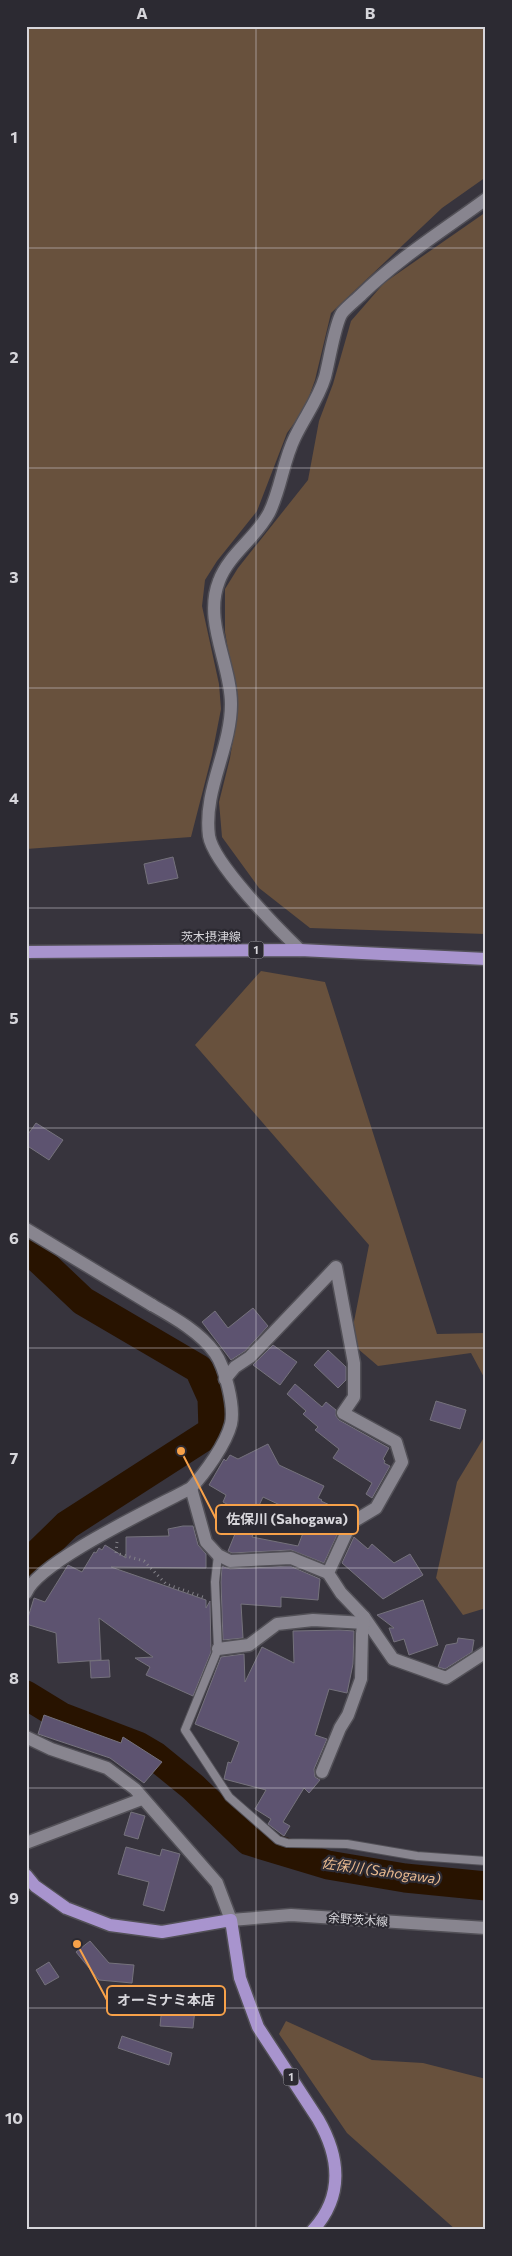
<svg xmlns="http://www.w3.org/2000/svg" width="512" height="2256" viewBox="0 0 512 2256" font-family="Commissioner,'Noto Sans JP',sans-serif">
  <rect width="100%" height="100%" fill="#37343d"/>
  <g fill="#68513d">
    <path d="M26,26H486V177L442,208L331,313L315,380L305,408L287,433L257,511L217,561L205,580L202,606L219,684L221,709L212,755L191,837L26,849Z"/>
    <path d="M486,212V934L310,928L259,888L222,837L219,802L230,758L238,709L225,632V589L238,568L308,480L319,421L333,384L351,321L384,283Z"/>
    <path d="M261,971L325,982L437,1334L486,1333V1381L471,1353L378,1366L350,1342L369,1245L195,1045Z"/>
    <path d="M486,1434V1608L463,1615L436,1578L457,1482Z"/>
    <path d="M286,2021L372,2060L423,2063L486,2079V2230H456L347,2133L279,2034Z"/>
  </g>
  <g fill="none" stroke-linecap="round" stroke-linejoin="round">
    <g stroke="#281300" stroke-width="29">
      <path d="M26,1247L83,1301L199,1369L212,1398L213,1431L67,1525L26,1565"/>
      <path d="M26,1695L62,1717L138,1746L155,1756L193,1787L249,1841L328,1865L405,1878L486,1886"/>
    </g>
  </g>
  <g fill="#5d5370" stroke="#75727c">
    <path d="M173,857L178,878L148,884L144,864Z"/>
    <path d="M36,1123L63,1140L49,1160L26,1145V1137Z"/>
    <path d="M253,1308L268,1326L245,1351L231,1360L202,1322L215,1311L228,1328Z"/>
    <path d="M273,1345L297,1362L280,1385L253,1365Z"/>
    <path d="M328,1350L346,1367V1380L338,1388L314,1365Z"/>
    <path d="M295,1384L322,1407L326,1402L336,1410V1416L339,1420L389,1448L383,1459L385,1461L384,1463L390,1466L372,1498L366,1494L372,1483L333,1458L339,1449L315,1430L318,1427L303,1414L306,1411L287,1394Z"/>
    <path d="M436,1401L466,1410L460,1429L430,1420Z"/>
    <path d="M268,1444L279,1465L324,1486L318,1498L322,1500L321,1501L349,1514L344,1520L324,1563L291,1550L232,1553L228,1551L242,1517L257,1523L252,1537L298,1546L308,1520L298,1516L299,1514L263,1497L253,1518L223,1502L226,1495L209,1485L224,1459L226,1461L230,1455L238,1459Z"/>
    <path d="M183,1526H193L198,1545L206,1554V1568L111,1567L206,1600V1608L210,1601L211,1652L193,1696L146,1675L150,1667L135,1658L153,1657L99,1618L101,1660L58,1663L56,1633L26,1624L34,1598L45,1602L68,1565L82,1572L94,1552L96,1553L99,1548L102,1550L105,1545L126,1558V1537L169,1536L168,1529Z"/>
    <path d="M354,1537L368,1549L372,1544L394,1563L410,1554L423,1575L383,1599L342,1563Z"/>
    <path d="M222,1566L230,1569L290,1566L320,1579L318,1600L281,1597V1607L241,1604L243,1638L223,1640L221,1582Z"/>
    <path d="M423,1600L438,1645L409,1655L404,1639L394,1642L389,1628H394L377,1615Z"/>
    <path d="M340,1630L354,1631L353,1664L347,1693L329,1689L315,1735L327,1739L314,1769L315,1777L320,1780L309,1793L304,1788L283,1822L290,1826L284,1836L268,1824L271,1819L255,1809L266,1790L224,1779L228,1762L231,1763L239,1742L195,1724L221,1657L244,1654L245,1682L262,1647L294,1663L293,1631Z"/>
    <path d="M458,1638L474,1640L472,1652L445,1669L438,1667L446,1645L457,1643Z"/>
    <path d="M109,1660L110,1677L91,1678L90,1661Z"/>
    <path d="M44,1715L121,1743L123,1737L162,1762L144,1783L110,1758L38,1734Z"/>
    <path d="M131,1812L145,1816L138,1839L124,1835Z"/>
    <path d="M126,1847L160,1856L162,1849L180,1854L164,1911L143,1905L149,1882L118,1874Z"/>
    <path d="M90,1941L109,1963L134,1965L132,1983L99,1980L76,1952Z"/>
    <path d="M49,1962L59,1977L45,1985L36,1970Z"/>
    <path d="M162,2006L195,2009L193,2028L160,2026Z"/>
    <path d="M122,2036L172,2053L169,2065L118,2048Z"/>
  </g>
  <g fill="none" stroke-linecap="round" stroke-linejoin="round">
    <g stroke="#525057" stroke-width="10">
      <path id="service" d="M218,1555L215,1582L218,1649L185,1730L229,1797L278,1840L287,1843L347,1844L417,1856L486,1861"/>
    </g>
    <g stroke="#525057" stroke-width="15">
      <g id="minor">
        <path d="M300,950C278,929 213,863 209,836C203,790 231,749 231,704C231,664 203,621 219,581C229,554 256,538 269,513C281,489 283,461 295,437C305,416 318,400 325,377C329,362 335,323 342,313C348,306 356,300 362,294C399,258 444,230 486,199"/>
        <path d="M225,1379L235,1367L250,1357L336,1267L354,1363V1397L343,1413L396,1442L402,1462L376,1508L351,1523L328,1573L341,1593L364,1617L393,1659L446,1678L486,1652"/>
        <path d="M191,1488L206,1542L218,1555L230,1561L291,1558L328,1573"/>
        <path d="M26,1593C39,1561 156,1507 191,1488C205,1473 226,1444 231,1424C235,1407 225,1367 215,1353C200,1332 173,1317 152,1305"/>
        <path d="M218,1649L249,1645L277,1624L313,1620L365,1623"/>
        <path d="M26,1737L51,1749L107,1768L135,1789L217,1883L231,1920"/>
        <path d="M322,1772L340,1728L348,1715L361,1679L362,1634L364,1617"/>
        <path d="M26,1843L142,1799"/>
      </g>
    </g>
    <g stroke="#525057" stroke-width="15">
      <path id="tertiary" d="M26,1229L152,1305"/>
    </g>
    <g stroke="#525057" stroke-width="15">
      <path id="secondary" d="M231,1920L291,1915L486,1928"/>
    </g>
    <g stroke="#525057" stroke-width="15">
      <g id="primary">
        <path d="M26,952L300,950L486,959"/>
        <path d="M26,1875L35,1886L66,1908L110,1925L162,1932L231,1920L240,1978L258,2027L318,2119C340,2157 344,2196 313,2230"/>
      </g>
    </g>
    <path stroke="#848289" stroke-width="3" stroke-dasharray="1 4" stroke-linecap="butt" d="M117,1542L116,1553L144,1561L166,1584L206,1598"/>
    <use href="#service" stroke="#88858f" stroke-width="8"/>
    <use href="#minor" stroke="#88858f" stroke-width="12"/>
    <use href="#tertiary" stroke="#88858f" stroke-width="12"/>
    <use href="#secondary" stroke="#88858f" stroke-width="12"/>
    <use href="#primary" stroke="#a894ce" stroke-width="12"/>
  </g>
  <path fill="none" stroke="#d7d6db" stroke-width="1" stroke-opacity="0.55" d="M256,26V2230M26,248H486M26,468H486M26,688H486M26,908H486M26,1128H486M26,1348H486M26,1568H486M26,1788H486M26,2008H486"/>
  <g text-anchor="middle" stroke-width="4.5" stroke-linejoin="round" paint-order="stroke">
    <g fill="#2c2a32" stroke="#a4a2a8" stroke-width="1">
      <rect x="248.5" y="941.5" width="15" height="17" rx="4"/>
      <rect x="283.5" y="2068.5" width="15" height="17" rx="4"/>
    </g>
    <g font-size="11" font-weight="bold" fill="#d7d6db">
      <text x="256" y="954">1</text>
      <text x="291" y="2081">1</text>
    </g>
    <g font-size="12" fill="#d7d6db" stroke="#2c2a32">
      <text x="211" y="941">茨木摂津線</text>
      <text transform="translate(358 1920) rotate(4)" y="4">余野茨木線</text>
    </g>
    <g font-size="14" font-style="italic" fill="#e8b98f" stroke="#2c2a32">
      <text transform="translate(381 1871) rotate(8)" y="5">佐保川 (Sahogawa)</text>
    </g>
  </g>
  <path fill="none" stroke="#f7a149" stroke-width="2" d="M181 1451L216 1519M77 1944L107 2000"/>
  <g fill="#f7a149" stroke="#2c2a32" stroke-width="2">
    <circle cx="181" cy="1451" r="5"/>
    <circle cx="77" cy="1944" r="5"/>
  </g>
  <g fill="#2c2a32" stroke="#f7a149" stroke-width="2">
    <rect x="216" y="1505" width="142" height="29" rx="5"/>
    <rect x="107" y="1986" width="118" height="29" rx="5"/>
  </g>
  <g font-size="14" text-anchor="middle" font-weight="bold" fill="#d7d6db">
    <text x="287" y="1524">佐保川 (Sahogawa)</text>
    <text x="166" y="2005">オーミナミ本店</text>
  </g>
  <rect width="512" height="2256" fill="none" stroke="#2c2a32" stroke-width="55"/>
  <rect x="28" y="28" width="456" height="2200" fill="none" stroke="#d7d6db" stroke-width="2"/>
  <g font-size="16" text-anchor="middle" font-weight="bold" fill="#d7d6db">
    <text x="142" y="19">A</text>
    <text x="370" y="19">B</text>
    <text x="14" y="143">1</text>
    <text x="14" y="363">2</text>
    <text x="14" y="583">3</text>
    <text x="14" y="804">4</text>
    <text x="14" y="1024">5</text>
    <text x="14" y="1244">6</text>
    <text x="14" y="1464">7</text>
    <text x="14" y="1684">8</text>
    <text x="14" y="1904">9</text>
    <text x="14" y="2124">10</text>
  </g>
</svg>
